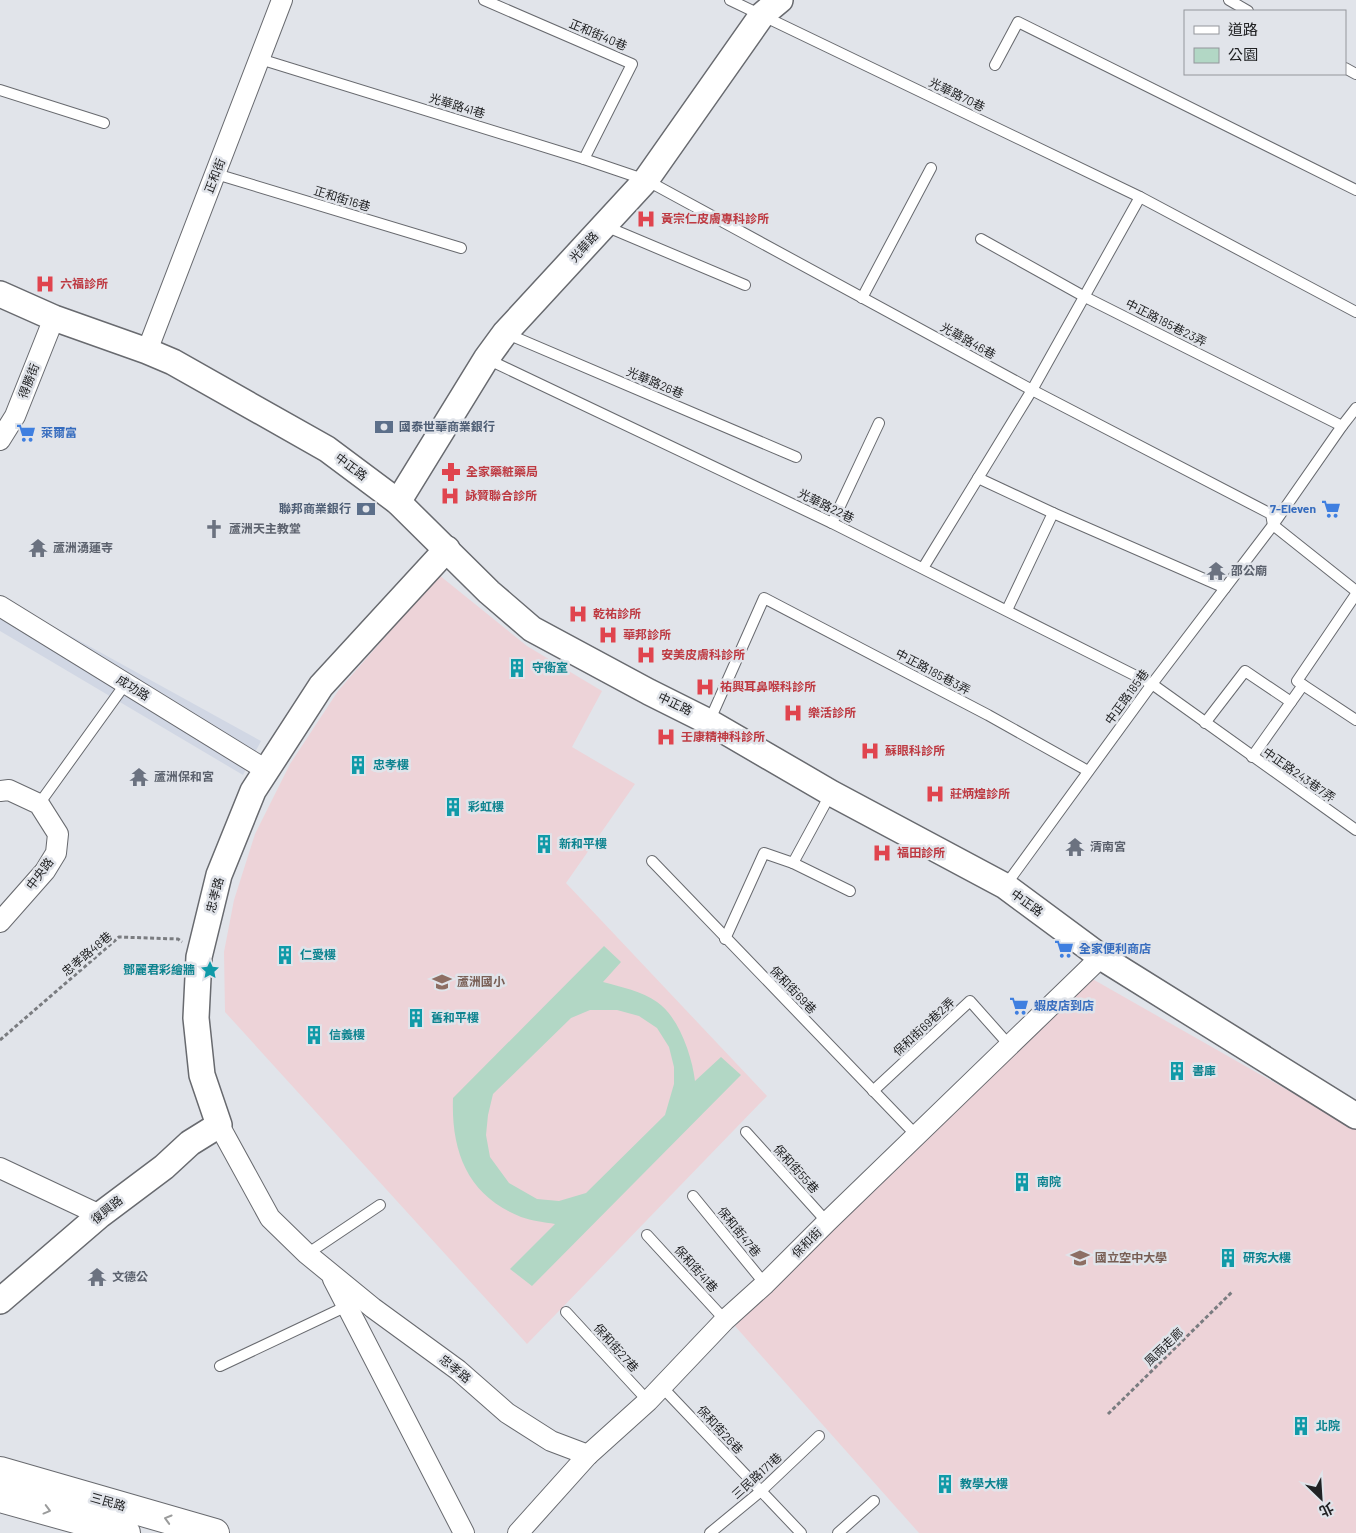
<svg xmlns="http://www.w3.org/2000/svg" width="1356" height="1533" viewBox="0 0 1356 1533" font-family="Barlow,'Noto Sans TC',sans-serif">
  <rect width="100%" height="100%" fill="#e1e4ea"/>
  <path fill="#d1d7e4" d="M0,597L261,741L243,775L0,631Z"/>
  <g fill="#edd3d8">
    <path d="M439,575L527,646L602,691L572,747L635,784L566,883L767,1096L527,1344L225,1012L224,952L234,900L255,834L290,764L338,691Z"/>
    <path d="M1089,977L1356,1129V1533H919L735,1326Z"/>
  </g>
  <path fill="#b2d7c5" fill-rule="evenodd" d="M604,946L621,962L603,982C621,987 642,991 657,1002C679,1017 692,1056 695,1081L721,1057L741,1075L532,1286L510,1269L555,1224C544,1222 532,1221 521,1217C468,1196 451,1152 453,1098ZM590,1010H617L639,1016L657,1028L669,1047L674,1067V1084L665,1115L586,1193L559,1201L537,1199L509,1183L490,1157L486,1135L488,1115L493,1094L571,1018Z"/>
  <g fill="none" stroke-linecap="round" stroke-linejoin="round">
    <g stroke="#686a6f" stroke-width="12">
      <g id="service">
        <path d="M484,0L632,64L584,159"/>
        <path d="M730,0L1140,197L1356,312"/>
        <path d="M1229,0L1248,11"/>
        <path d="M260,59L584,159L646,180L1032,390L1271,514L1273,525L1356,591"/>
        <path d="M995,65L1018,22L1356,190"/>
        <path d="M1345,68L1356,74"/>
        <path d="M0,90L104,123"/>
        <path d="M216,174L461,248"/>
        <path d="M605,226L745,285"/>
        <path d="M981,239L1085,297L1342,426"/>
        <path d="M862,298L931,168"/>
        <path d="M505,333L796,457"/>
        <path d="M487,359L832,523L1152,684L1356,830"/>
        <path d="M978,478L1053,513L1225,588"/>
        <path d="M832,523L879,423"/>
        <path d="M923,568L1032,390L1140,197"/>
        <path d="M1356,594L1297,681L1356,720"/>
        <path d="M1007,610L1053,513"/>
        <path d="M709,722L764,598L988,715L1088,771"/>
        <path d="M1205,723L1245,671L1291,702"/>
        <path d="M1252,757L1303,685"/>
        <path d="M39,804L126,683"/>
        <path d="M652,861L917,1136"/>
        <path d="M793,863L850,891"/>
        <path d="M1005,886L1152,684L1273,525L1342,426L1356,408"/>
        <path d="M725,939L764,853L793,863L831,793"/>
        <path d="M873,1091L970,1001L1010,1046"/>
        <path d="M746,1132L827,1222"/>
        <path d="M693,1196L765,1284"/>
        <path d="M647,1235L725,1320"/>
        <path d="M307,1254L380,1205"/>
        <path d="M566,1312L648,1401"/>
        <path d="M220,1366L347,1306"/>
        <path d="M662,1387L801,1533"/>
        <path d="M710,1533L761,1491L819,1436"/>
        <path d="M838,1533L874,1501"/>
      </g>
    </g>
    <g stroke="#686a6f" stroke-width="22">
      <g id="minor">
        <path d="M147,351L282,0"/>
        <path d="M0,440L15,416L54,318"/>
        <path d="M0,606L266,770"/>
        <path d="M0,791L9,790L39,804L58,834L56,853L45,871L0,922"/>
        <path d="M219,1125L270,1218L307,1254L373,1308L458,1370L507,1413L551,1441L588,1455"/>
        <path d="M0,1168L100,1215"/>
        <path d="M333,1279L464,1533"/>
        <path d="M518,1533L588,1455L648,1401L725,1320L765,1284L827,1222L1101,957"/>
      </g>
    </g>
    <g stroke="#686a6f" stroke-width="28">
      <g id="tertiary">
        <path d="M0,294L54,318L147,351L173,362L327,449L398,502L489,592L532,629L649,692L709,722L831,793L1005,886L1101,957L1356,1116"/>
        <path d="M398,502L486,359L505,333L646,180L762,15L780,0"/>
        <path d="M0,1301L100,1215L164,1167L190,1143L219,1125L202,1075L196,1018L199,957L219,875L253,791L321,686L447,549"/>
      </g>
    </g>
    <g stroke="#686a6f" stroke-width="30">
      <g id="secondary">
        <path d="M0,1471L215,1533"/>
        <path d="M0,1498L126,1533"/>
      </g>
    </g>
    <g stroke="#7a7c80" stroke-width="3" stroke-dasharray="4 2.5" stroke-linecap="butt">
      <path d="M0,1040L119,937L178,939L182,942"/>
      <path d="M1108,1414L1232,1292"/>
    </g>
    <use href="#service" stroke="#fff" stroke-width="10"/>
    <use href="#minor" stroke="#fff" stroke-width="20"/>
    <use href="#tertiary" stroke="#fff" stroke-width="25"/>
    <use href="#secondary" stroke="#fff" stroke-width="28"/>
  </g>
  <defs><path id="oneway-chevron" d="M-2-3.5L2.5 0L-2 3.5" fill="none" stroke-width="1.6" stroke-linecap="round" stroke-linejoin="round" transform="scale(1.25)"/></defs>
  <g stroke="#9b9c9c">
    <use href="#oneway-chevron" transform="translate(47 1510) rotate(15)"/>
    <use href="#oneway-chevron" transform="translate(168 1519) rotate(-164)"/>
  </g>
  <defs>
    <g id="hospital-bare" transform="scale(1.5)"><path d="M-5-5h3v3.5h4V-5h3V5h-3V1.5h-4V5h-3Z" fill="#e0444e" stroke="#e1e4ea" stroke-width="2.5" paint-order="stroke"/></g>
    <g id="bank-bare" transform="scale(1.5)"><path d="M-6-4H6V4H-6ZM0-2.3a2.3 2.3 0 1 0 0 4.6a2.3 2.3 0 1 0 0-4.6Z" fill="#5c6f8a" stroke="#e1e4ea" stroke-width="2.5" paint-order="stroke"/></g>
    <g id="supermarket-bare" transform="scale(1.5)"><path d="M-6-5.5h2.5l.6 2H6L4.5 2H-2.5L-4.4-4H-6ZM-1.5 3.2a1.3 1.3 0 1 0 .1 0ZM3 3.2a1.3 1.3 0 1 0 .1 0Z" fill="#3f7fe0" stroke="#e1e4ea" stroke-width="2.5" paint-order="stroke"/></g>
    <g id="pharmacy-bare" transform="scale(1.5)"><path d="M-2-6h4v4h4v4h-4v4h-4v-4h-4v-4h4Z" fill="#e0444e" stroke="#e1e4ea" stroke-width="2.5" paint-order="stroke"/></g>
    <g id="church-bare" transform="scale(1.5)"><path d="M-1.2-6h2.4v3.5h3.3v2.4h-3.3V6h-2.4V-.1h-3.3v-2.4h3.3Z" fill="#6b7280" stroke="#e1e4ea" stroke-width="2.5" paint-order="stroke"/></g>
    <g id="temple-bare" transform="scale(1.5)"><path d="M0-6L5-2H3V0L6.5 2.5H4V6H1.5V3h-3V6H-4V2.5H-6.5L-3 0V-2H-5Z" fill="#6b7280" stroke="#e1e4ea" stroke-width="2.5" paint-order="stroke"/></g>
    <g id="building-bare" transform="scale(1.5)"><path d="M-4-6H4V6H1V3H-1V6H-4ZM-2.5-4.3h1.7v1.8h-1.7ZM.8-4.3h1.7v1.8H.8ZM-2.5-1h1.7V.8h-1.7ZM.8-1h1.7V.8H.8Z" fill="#0f9aa8" stroke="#e1e4ea" stroke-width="2.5" paint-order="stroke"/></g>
    <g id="sight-bare" transform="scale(1.5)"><path d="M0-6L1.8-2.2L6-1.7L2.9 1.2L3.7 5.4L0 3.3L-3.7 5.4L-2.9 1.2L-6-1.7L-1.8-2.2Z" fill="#0f9aa8" stroke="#e1e4ea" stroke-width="2.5" paint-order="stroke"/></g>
    <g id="school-bare" transform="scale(1.5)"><path d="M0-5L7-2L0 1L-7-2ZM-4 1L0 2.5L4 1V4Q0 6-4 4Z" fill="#8d6e63" stroke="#e1e4ea" stroke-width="2.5" paint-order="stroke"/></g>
    <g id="university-bare" transform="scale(1.5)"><path d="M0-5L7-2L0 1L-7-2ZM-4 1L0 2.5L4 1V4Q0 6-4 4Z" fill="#8d6e63" stroke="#e1e4ea" stroke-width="2.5" paint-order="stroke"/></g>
  </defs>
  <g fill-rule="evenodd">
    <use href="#hospital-bare" x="646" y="219"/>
    <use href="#hospital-bare" x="45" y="284"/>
    <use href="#bank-bare" x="384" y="427"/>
    <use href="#supermarket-bare" x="26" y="433"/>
    <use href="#pharmacy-bare" x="451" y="472"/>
    <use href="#hospital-bare" x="450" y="496"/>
    <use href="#bank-bare" x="366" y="509"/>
    <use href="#supermarket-bare" x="1331" y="509"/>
    <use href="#church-bare" x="214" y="529"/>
    <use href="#temple-bare" x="38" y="548"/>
    <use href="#temple-bare" x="1216" y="571"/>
    <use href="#hospital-bare" x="578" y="614"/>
    <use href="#hospital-bare" x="608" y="635"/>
    <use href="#hospital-bare" x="646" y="655"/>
    <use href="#building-bare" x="517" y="668"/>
    <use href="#hospital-bare" x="705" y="687"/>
    <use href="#hospital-bare" x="793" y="713"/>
    <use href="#hospital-bare" x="666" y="737"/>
    <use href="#hospital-bare" x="870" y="751"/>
    <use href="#building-bare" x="358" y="765"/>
    <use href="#temple-bare" x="139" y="777"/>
    <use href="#hospital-bare" x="935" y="794"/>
    <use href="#building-bare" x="453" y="807"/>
    <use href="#building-bare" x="544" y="844"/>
    <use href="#temple-bare" x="1075" y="847"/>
    <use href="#hospital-bare" x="882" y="853"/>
    <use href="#supermarket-bare" x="1064" y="949"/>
    <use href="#building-bare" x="285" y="955"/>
    <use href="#sight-bare" x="210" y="970"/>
    <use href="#school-bare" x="442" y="982"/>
    <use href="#supermarket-bare" x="1019" y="1006"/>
    <use href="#building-bare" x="416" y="1018"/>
    <use href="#building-bare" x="314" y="1035"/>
    <use href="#building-bare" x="1177" y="1071"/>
    <use href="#building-bare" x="1022" y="1182"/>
    <use href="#university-bare" x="1080" y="1258"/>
    <use href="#building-bare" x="1228" y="1258"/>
    <use href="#temple-bare" x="97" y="1277"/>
    <use href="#building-bare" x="1301" y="1426"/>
    <use href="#building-bare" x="945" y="1484"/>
  </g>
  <g text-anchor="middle" stroke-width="5" stroke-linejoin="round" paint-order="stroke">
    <g font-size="12" fill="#212224" stroke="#e1e4ea">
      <text transform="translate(598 35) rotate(23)" y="4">正和街40巷</text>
      <text transform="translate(957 95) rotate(26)" y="4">光華路70巷</text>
      <text transform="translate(457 106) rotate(17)" y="4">光華路41巷</text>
      <text transform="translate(215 176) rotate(-69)" y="4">正和街</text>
      <text transform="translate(342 199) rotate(17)" y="4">正和街16巷</text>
      <text transform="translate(584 247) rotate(-48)" y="4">光華路</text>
      <text transform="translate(1166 323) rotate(27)" y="4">中正路185巷23弄</text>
      <text transform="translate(968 341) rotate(29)" y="4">光華路46巷</text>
      <text transform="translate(29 381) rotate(-69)" y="4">得勝街</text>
      <text transform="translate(655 383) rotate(23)" y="4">光華路26巷</text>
      <text transform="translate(351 467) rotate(37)" y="4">中正路</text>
      <text transform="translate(826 506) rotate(26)" y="4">光華路22巷</text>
      <text transform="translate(933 672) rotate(28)" y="4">中正路185巷3弄</text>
      <text transform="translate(133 688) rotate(32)" y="4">成功路</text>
      <text transform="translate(1127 697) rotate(-54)" y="4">中正路185巷</text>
      <text transform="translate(675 704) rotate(26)" y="4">中正路</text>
      <text transform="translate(1299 775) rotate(35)" y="4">中正路243巷7弄</text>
      <text transform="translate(40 874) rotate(-53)" y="4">中央路</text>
      <text transform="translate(215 895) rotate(-75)" y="4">忠孝路</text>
      <text transform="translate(1027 903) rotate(36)" y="4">中正路</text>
      <text transform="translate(87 954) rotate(-40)" y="4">忠孝路48巷</text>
      <text transform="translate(793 990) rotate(46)" y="4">保和街69巷</text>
      <text transform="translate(924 1027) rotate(-43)" y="4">保和街69巷2弄</text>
      <text transform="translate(796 1169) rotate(48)" y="4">保和街55巷</text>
      <text transform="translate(107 1210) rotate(-39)" y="4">復興路</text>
      <text transform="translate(739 1232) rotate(51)" y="4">保和街47巷</text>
      <text transform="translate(807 1243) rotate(-45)" y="4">保和街</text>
      <text transform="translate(696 1269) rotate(48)" y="4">保和街41巷</text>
      <text transform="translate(1164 1347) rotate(-44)" y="4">風雨走廊</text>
      <text transform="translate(616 1348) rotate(48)" y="4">保和街27巷</text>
      <text transform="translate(455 1369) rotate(39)" y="4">忠孝路</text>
      <text transform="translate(720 1430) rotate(47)" y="4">保和街26巷</text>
      <text transform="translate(757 1476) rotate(-42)" y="4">三民路171巷</text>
      <text transform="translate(108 1502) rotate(16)" y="4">三民路</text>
    </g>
    <g font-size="12" font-weight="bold" fill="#be3a42" stroke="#e1e4ea" text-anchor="start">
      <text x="661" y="223">黃宗仁皮膚專科診所</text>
      <text x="60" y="288">六福診所</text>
      <text x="466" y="476">全家藥粧藥局</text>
      <text x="465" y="500">詠贊聯合診所</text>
      <text x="593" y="618">乾祐診所</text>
      <text x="623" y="639">華邦診所</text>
      <text x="661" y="659">安美皮膚科診所</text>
      <text x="720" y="691">祐興耳鼻喉科診所</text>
      <text x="808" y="717">樂活診所</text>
      <text x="681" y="741">壬康精神科診所</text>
      <text x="885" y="755">蘇眼科診所</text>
      <text x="950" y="798">莊炳煌診所</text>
      <text x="897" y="857">福田診所</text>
    </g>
    <g font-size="12" font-weight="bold" fill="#4e5e75" stroke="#e1e4ea" text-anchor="start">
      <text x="399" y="431">國泰世華商業銀行</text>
      <text x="351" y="513" text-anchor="end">聯邦商業銀行</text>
    </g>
    <g font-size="12" font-weight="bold" fill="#366cbe" stroke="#e1e4ea" text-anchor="start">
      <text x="41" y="437">萊爾富</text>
      <text x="1316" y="513" text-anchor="end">7-Eleven</text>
      <text x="1079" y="953">全家便利商店</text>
      <text x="1034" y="1010">蝦皮店到店</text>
    </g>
    <g font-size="12" font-weight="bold" fill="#5b616d" stroke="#e1e4ea" text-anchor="start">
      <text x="229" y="533">蘆洲天主教堂</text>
      <text x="53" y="552">蘆洲湧蓮寺</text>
      <text x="1231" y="575">邵公廟</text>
      <text x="154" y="781">蘆洲保和宮</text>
      <text x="1090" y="851">清南宮</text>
      <text x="112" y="1281">文德公</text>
    </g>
    <g font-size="12" font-weight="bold" fill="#0d838f" stroke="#e1e4ea" text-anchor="start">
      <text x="532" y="672">守衛室</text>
      <text x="373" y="769">忠孝樓</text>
      <text x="468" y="811">彩虹樓</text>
      <text x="559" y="848">新和平樓</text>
      <text x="300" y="959">仁愛樓</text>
      <text x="195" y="974" text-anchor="end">鄧麗君彩繪牆</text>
      <text x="431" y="1022">舊和平樓</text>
      <text x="329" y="1039">信義樓</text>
      <text x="1192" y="1075">書庫</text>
      <text x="1037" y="1186">南院</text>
      <text x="1243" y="1262">研究大樓</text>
      <text x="1316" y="1430">北院</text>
      <text x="960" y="1488">教學大樓</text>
    </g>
    <g font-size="12" font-weight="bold" fill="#785e54" stroke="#e1e4ea" text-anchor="start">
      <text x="457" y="986">蘆洲國小</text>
      <text x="1095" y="1262">國立空中大學</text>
    </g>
  </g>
  <rect x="1184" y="10" width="162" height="65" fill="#e1e4ea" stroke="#94969b"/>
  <rect x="1194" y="26" width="25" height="8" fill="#ffffff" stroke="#94969b"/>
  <text x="1228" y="35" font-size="15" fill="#212224">道路</text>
  <rect x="1194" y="48" width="25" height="15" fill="#b2d7c5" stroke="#94969b"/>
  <text x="1228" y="60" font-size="15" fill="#212224">公園</text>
  <g transform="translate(1321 1498) rotate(155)" stroke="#e1e4ea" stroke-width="4" paint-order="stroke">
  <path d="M0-4L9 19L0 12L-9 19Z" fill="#212224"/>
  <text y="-8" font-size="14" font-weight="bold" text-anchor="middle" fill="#212224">北</text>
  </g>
</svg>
